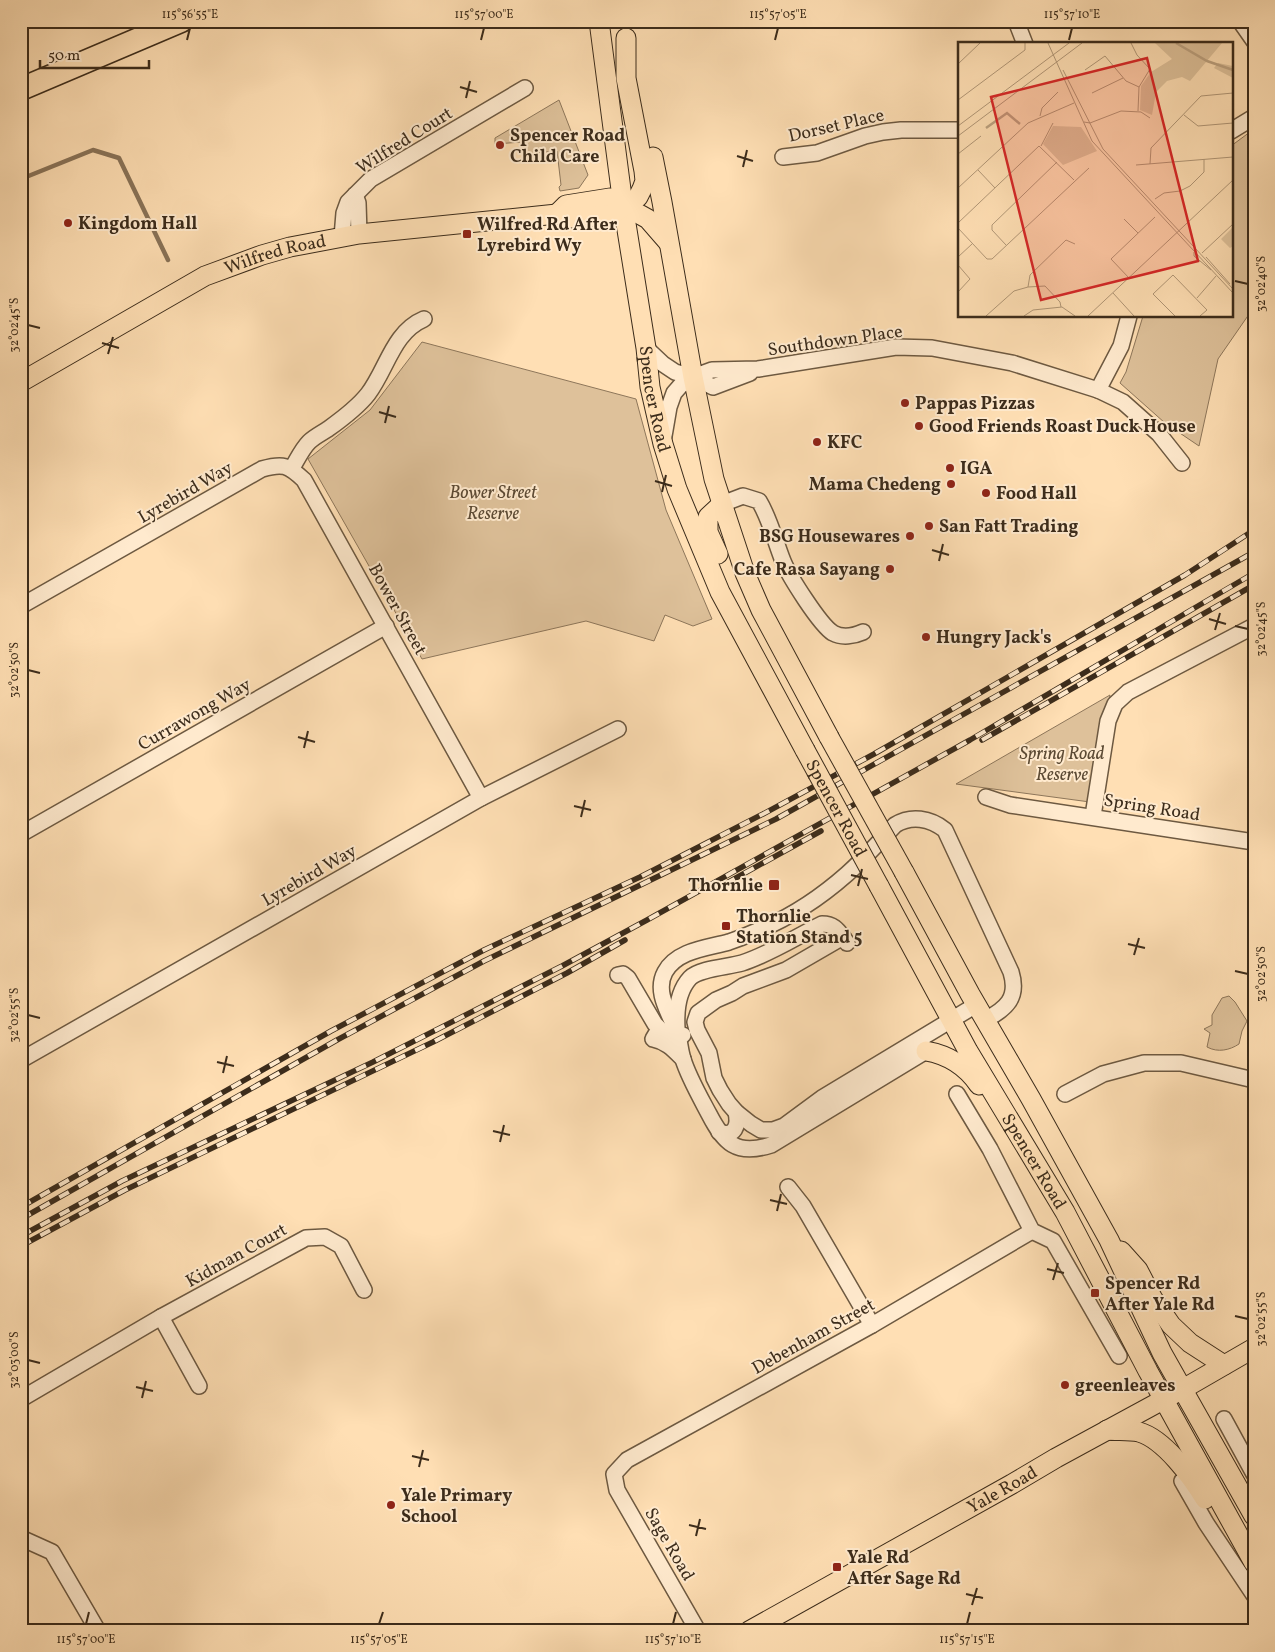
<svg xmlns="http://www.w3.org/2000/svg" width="1275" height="1652" viewBox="0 0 1275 1652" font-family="Vollkorn,serif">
  <rect width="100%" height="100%" fill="#ffdfb4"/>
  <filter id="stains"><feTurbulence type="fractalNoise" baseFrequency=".004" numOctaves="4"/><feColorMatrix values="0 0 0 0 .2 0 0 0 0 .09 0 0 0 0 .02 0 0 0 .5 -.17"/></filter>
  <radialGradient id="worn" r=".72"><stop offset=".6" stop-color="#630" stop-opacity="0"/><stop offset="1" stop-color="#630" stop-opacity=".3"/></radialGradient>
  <g fill="#dec19a" stroke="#8d765a">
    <path d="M559,100L588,175L579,188L560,191L559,187L561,185L557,151L524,154L522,142L495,144V138Z"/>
    <path d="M1254,129V307L1218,359L1199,446L1165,423L1120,383L1126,372L1143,316H1231V146Z"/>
    <path d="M422,342L636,399L666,510L712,619L693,626L665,615L654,641L586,621L422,659L308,459L370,410Z"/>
    <path d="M1110,695L1090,802L956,784Z"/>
    <path d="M1229,996L1235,1002L1247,1021L1242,1031L1239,1044C1230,1050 1218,1053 1207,1047L1210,1033L1204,1029L1212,1025V1015L1222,998Z"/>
  </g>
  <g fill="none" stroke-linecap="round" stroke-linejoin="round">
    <path stroke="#897358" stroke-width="4.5" d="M21,179L93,150L119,158L168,260"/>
    <g stroke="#6d5941" stroke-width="18">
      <g id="minor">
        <path d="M1016,21L1025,44"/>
        <path d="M1240,21L1254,41"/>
        <path d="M1231,131L1254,117"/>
        <path d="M783,157L817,153L865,136L883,132L901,130H959"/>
        <path d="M355,195L358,203L359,234"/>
        <path d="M342,237L344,213L348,202L371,179L525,88"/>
        <path d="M646,348L663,364L675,372L693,377L713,387L750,373"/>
        <path d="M1098,390L1121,346L1129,316"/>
        <path d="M664,436L669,407L674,393L681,385L693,377L712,370L758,369L896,347L932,348L1012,363L1098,390L1123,402L1159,434L1182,463"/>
        <path d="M292,468C297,460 302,449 309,442C314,437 322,433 328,429C342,419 357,408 368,394C387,369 393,332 424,319"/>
        <path d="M722,504L743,496L759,501C770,519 775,541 783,561C789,576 820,625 833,633C842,638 854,636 863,632"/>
        <path d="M21,606L262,469C283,463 288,465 304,480L481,798"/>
        <path d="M986,797L1010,805L1254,842"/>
        <path d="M1093,816L1108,721L1115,704L1128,692L1254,626"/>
        <path d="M21,834L386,626"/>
        <path d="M847,943L843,937L786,970L743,986L732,993L716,1000L698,1013L695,1022L697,1030L709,1053L714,1078L720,1090L729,1104L736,1112L751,1124L761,1130H773L784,1126L822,1098L976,1005"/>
        <path d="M618,975L623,974L628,978L655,1024L662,1031"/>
        <path d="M677,1028C676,1011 678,991 690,978C700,968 729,967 742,963C770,954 796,937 822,924C833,924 837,929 843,937"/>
        <path d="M683,1035L662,1031L656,1034L653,1039C667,1042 673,1049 683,1059"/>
        <path d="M926,1051L771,1145C736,1156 724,1143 709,1114C700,1097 688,1076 683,1059C680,1050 680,1041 677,1033C670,1014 654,992 665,972C677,950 708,948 729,942C738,939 748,935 757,931C789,918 821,897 847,874C864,859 879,842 895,825C911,815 930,818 945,830L1011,972C1019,998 1006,1009 985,1020"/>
        <path d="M21,1060L481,798L618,729"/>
        <path d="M957,1094L990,1149L1032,1231L1053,1241L1119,1356"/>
        <path d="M1065,1094L1103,1074L1144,1063H1181L1254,1080"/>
        <path d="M719,1132C735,1138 739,1125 736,1112"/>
        <path d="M788,1187L803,1206L872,1325"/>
        <path d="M161,1317L199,1386"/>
        <path d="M21,1399L161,1317L306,1238L325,1237L341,1246L364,1290"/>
        <path d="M1224,1419L1254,1474"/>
        <path d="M1182,1481L1206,1523L1254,1595"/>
        <path d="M21,1538L52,1552L98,1631"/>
        <path d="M698,1631L617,1490L614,1474L627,1460L872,1325L1032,1231"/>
      </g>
    </g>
    <g stroke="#3c2c1b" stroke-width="21">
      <g id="major">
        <path id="s1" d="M599,21L623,205L646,348L650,387L663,444L677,489L720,592L805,750"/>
        <path d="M653,157L662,202L693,377L714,479L745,573L761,610L829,737"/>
        <path d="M557,214L566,205L610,198L648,219L668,242"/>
        <path id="s2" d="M21,382L205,276L262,255L290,247L359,234L557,214L572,218L611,215L638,197L642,189L645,181L644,171L626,78V38"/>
        <path d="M718,554L708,532V517L722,504"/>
        <path d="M904,872L970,994L1031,1099L1109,1240L1162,1353L1254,1516"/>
        <path id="s3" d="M879,886L968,1051L1065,1212L1148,1371L1254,1563"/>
        <path d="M926,1051C949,1055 966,1066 979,1085"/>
        <path d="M1121,1251L1138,1270L1153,1299L1171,1325L1190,1343L1224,1365"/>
        <path d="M1107,1430C1117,1431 1129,1430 1139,1432C1164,1439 1192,1477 1205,1499"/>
        <path id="s4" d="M749,1631L1012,1484L1056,1458L1183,1389L1254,1348"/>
      </g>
    </g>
    <g stroke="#3c2c1b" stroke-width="25">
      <path id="highway" d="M21,89L181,21"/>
    </g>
    <use href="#minor" stroke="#ffeace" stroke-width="15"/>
    <use href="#major" stroke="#ffdfb4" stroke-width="19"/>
    <use href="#highway" stroke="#ffdfb4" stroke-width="22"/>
    <g stroke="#3c2c1b" stroke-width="5.5">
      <g id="rail">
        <path d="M982,740L1254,585"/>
        <path d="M725,884L821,831"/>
        <path d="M21,1207L331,1031L484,950L640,877L763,814L874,754L1185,575L1254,530"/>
        <path d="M21,1219L337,1040L484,961L776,819L1254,552"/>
        <path d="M21,1236L122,1181L373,1062L562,966L647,920L970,740L1254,573"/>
        <path d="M21,1246L125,1190L433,1042L567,973L625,940"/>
      </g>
    </g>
    <use href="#rail" stroke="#ffeace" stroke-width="4" stroke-dasharray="11" stroke-linecap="butt"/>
    <g stroke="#3c2c1b" stroke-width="21" stroke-linecap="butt">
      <g id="major-bridge">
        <path d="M829,737L904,872"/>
        <path id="s5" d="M805,750L879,886"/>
      </g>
    </g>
    <use href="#major-bridge" stroke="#ffdfb4" stroke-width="19"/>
  </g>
  <path fill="none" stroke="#3c2c1b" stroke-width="2" d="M187,40L190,28M481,40L484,28M775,40L778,28M1069,40L1072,28M460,87L477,92M466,98L470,81M737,156L753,161M743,167L747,150M1235,281L1248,284M28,325L40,328M102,343L119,348M108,354L113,337M379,412L396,417M385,423L389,406M655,481L672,486M662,492L666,475M932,550L949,555M939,561L943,544M1209,619L1226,624M1235,626L1248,629M1215,630L1220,613M28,670L40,673M298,737L315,742M304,748L308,731M574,806L591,810M581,817L585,800M851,875L868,879M858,886L862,869M1128,944L1145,948M1134,955L1139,938M1235,971L1248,974M28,1015L40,1018M217,1062L234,1066M223,1073L227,1056M493,1131L510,1135M500,1142L504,1125M770,1200L787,1204M777,1211L781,1194M1047,1269L1064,1273M1053,1280L1058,1263M1235,1316L1248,1319M28,1360L40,1363M136,1387L153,1391M142,1398L146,1381M412,1456L429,1460M419,1467L423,1450M689,1525L706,1529M696,1536L700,1519M966,1594L983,1598M972,1605L977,1588M86,1624L89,1612M379,1624L383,1612M673,1624L676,1612M967,1624L970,1612"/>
  <g fill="#8f2418" stroke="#ffeace" stroke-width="2">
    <circle cx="500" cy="145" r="5"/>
    <circle cx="68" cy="223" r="5"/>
    <rect x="462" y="229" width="10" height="10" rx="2.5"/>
    <circle cx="905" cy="403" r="5"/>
    <circle cx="919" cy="426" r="5"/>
    <circle cx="817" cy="442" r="5"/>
    <circle cx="950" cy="468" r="5"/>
    <circle cx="951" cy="484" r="5"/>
    <circle cx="986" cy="493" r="5"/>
    <circle cx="929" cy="526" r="5"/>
    <circle cx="910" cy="536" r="5"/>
    <circle cx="890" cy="569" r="5"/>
    <circle cx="926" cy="637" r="5"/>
    <rect x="768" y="879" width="12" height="12" rx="2.5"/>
    <rect x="721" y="921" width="10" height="10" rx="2.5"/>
    <rect x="1090" y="1288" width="10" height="10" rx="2.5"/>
    <circle cx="1065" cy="1385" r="5"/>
    <circle cx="391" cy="1505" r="5"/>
    <rect x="832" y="1562" width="10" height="10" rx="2.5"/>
  </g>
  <g text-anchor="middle" stroke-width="4" stroke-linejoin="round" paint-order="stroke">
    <g font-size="18" fill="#3c2c1b" stroke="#ffeace">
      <text transform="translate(836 125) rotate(-13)" y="6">Dorset Place</text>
      <text transform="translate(404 140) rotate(-32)" y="6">Wilfred Court</text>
      <text dy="6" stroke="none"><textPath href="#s2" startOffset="286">Wilfred Road</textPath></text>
      <text transform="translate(835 340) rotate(-8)" y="6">Southdown Place</text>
      <text dy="6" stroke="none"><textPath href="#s1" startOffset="382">Spencer Road</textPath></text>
      <text transform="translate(185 492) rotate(-30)" y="6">Lyrebird Way</text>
      <text transform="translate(398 609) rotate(61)" y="6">Bower Street</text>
      <text transform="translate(194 714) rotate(-30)" y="6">Currawong Way</text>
      <text transform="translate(1152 807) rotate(9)" y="6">Spring Road</text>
      <text dy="6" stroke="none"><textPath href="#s5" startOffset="66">Spencer Road</textPath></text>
      <text transform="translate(309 875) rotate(-30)" y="6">Lyrebird Way</text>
      <text dy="6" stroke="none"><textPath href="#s3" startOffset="316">Spencer Road</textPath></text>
      <text transform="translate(236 1255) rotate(-29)" y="6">Kidman Court</text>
      <text transform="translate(813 1336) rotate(-29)" y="6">Debenham Street</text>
      <text dy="6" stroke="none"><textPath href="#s4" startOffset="290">Yale Road</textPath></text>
      <text transform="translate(670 1544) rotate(60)" y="6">Sage Road</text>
    </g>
    <g font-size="18" font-weight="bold" fill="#3c2c1b" stroke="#ffeace" text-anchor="start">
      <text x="510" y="141">Spencer Road<tspan x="510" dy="21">Child Care</tspan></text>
      <text x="78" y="229">Kingdom Hall</text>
      <text x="477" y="230">Wilfred Rd After<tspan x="477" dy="21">Lyrebird Wy</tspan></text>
      <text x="915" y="409">Pappas Pizzas</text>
      <text x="929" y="432">Good Friends Roast Duck House</text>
      <text x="827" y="448">KFC</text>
      <text x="960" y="474">IGA</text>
      <text x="941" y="490" text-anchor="end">Mama Chedeng</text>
      <text x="996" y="499">Food Hall</text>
      <text x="939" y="532">San Fatt Trading</text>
      <text x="900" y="542" text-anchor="end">BSG Housewares</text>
      <text x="880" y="575" text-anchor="end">Cafe Rasa Sayang</text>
      <text x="936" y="643">Hungry Jack's</text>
      <text x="763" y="891" text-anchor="end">Thornlie</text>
      <text x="736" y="922">Thornlie<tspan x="736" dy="21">Station Stand 5</tspan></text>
      <text x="1105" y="1289">Spencer Rd<tspan x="1105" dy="21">After Yale Rd</tspan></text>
      <text x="1075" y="1391">greenleaves</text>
      <text x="401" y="1501">Yale Primary<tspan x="401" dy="21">School</tspan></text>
      <text x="847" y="1563">Yale Rd<tspan x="847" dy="21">After Sage Rd</tspan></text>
    </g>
    <g font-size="18" font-style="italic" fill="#5c4a34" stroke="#ffeace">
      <text x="493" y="498">Bower Street<tspan x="493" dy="21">Reserve</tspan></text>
      <text x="1062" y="759">Spring Road<tspan x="1062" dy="21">Reserve</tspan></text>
    </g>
  </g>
  <g transform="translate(958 42)">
    <rect width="275" height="275" fill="#ffdfb4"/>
    <path d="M197,1H264L232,39L224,35L209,39L198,50L194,73L182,68L183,44L193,30L214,17ZM260,21L275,24V36L256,26ZM95,84L123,85L139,109L105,123L85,102ZM275,185V204L272,206L263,197Z" fill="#dec19a"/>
    <path fill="none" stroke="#bda280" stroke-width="2.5" d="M218,1L249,19L275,28M28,86L49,71L62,82"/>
    <path fill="none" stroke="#b19777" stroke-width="1" d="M90,1L134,99L275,251M173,1L179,13L192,27L181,45L180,69M0,22L22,1M105,28L145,107L275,247M127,28L147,14L168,39L181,45M134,51L165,36M0,58L67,8V1M226,73L240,84L275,81M82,74L84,66L100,50M126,80L132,81L163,69L183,70L192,76M0,84L111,1M0,94L124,1M83,104L95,81M0,112L23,94M192,122L193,106L243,54L275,51M178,123L275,115M20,128L37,146M0,146L70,81L116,61M197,157L206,151L222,149L232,144L246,130V117M166,177L180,191M0,181L81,104L116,138M0,186L29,217H34L131,126M48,203L34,188V183L99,120M236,210V214L253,228M244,211L275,182M0,215L14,202M248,215L272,242M0,223L12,237L0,250M171,236L153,217L197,175M70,245L72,233L108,198L117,202M155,251L176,274M239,256L258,234M28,274L56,249L70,245L87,244L102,260L103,265M66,274L75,268L104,265L117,274M130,274L275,138M217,274L195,252L215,233L249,268L242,274"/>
    <path fill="#d62828" fill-opacity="0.15" stroke="#d62828" stroke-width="2.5" d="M189,16L240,219L83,258L33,55Z"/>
    <rect width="275" height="275" fill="none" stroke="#3c2c1b" stroke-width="2.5"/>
  </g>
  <rect width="1275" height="1652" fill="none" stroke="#ffdfb4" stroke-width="55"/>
  <path d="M40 60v8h109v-8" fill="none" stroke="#3c2c1b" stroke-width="2.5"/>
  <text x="48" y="60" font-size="15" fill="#3c2c1b" stroke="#ffeace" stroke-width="4" paint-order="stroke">50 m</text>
  <rect x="28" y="28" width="1220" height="1596" fill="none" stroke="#3c2c1b" stroke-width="2"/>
  <g font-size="12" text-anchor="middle" fill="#3c2c1b">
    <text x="190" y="18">115°56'55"E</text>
    <text x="484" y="18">115°57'00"E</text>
    <text x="778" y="18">115°57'05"E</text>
    <text x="1072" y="18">115°57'10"E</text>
    <text transform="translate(1261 284) rotate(-90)" y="4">32°02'40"S</text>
    <text transform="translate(14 325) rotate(-90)" y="4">32°02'45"S</text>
    <text transform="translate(1261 629) rotate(-90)" y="4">32°02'45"S</text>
    <text transform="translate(14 670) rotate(-90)" y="4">32°02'50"S</text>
    <text transform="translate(1261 974) rotate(-90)" y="4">32°02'50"S</text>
    <text transform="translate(14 1015) rotate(-90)" y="4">32°02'55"S</text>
    <text transform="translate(1261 1319) rotate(-90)" y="4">32°02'55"S</text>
    <text transform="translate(14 1360) rotate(-90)" y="4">32°03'00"S</text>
    <text x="86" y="1643">115°57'00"E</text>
    <text x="379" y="1643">115°57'05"E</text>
    <text x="673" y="1643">115°57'10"E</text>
    <text x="967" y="1643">115°57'15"E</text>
  </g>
  <rect width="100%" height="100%" filter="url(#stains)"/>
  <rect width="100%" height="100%" fill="url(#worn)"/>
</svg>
